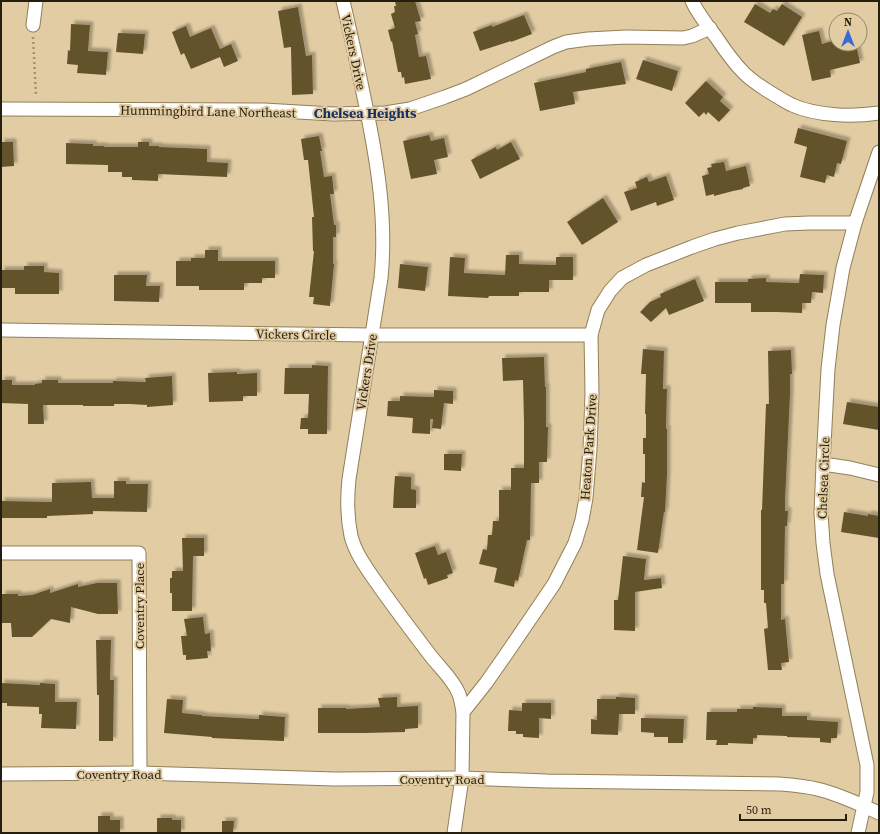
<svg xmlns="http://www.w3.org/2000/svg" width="880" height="834" viewBox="0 0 880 834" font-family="'Source Serif 4',serif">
  <defs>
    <filter id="shadow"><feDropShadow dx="3.5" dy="-3.5" stdDeviation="1" flood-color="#0004"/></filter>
  </defs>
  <rect width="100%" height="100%" fill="#e1cca3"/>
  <g fill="#64522c" filter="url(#shadow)">
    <path d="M395,1H415L421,21L415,22L418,34L415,35L419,57L426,56L431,79L405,84L404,77L402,78L401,72H398L392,41L391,42L388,30L395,28L391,14L395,12L394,6H396Z"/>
    <path d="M755,4L770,13L773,9L777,11L782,4L802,17L784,46L744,22Z"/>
    <path d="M298,7L306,56L312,55L313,94L292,95L291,47L284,48L278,11Z"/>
    <path d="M524,15L532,34L511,42V41L480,51L473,32L492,25V27Z"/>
    <path d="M71,24L90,25L88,51L108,52L106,75L77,73L78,65L67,64L68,50L70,51Z"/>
    <path d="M186,26L190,37L211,28L220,49L231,44L238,61L224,67L220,57L191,69L184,53L181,55L172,32Z"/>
    <path d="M819,31L822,44L836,40V44H856L860,63L830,70L831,77L812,81L802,35Z"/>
    <path d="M118,33L145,34L143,54L116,52Z"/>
    <path d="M643,60L678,71L672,91L636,79Z"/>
    <path d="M621,62L626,84L573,92L575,104L540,111L534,83L586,72V69Z"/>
    <path d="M706,81L723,97L720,101L730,110L719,122L708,112L706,115L704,112L699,117L685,103Z"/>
    <path d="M798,128L847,141L841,164L837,163L834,177L827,175L825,183L800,177L807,147L794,143Z"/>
    <path d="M429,135L431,141L444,138L448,157L434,160L437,174L411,179L403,141Z"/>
    <path d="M319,136L322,151H320L324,177L332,176L334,194H330L334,225H336V237H333V264H334L330,306L313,304L314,297H309L314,251H313L312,217H314L308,160H304L301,139Z"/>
    <path d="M1,142H13L14,166L1,167Z"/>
    <path d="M138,142H149V146H159V147L207,149V162L228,163L227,177L158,174V181L132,180V177H122V172H108V165L66,164V143L93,144V146H104V147H138Z"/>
    <path d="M511,142L520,159L480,179L471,160L496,147L497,150Z"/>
    <path d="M724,162L726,171L746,166L750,186L743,188V189L733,191L714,196V194L706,196L702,176L709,174L707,168L712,167L711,164Z"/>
    <path d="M666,176L674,200L657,206L656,202L631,211L624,192L637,188L635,182L647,177L649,182Z"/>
    <path d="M603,198L618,222L582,245L567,222Z"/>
    <path d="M205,250H218V261H275V278H262V283H244V290H199V286H176V261H191V258H205Z"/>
    <path d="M506,255H519V264L556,265V257H573V280H549V292H519V296H489L488,298L448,296L450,257L465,258L464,273L505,275Z"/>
    <path d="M400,264L428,267L425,291L398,288Z"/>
    <path d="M24,266H44V272L59,273V294H15V288H1V270H24Z"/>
    <path d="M800,274L824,275L823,293L812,292L811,303H802V313L777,312H751V303H715V282H748V279L766,278V282L799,283Z"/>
    <path d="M114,275H147L146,286H160L159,302L114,301Z"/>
    <path d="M695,279L704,301L669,315L666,308L651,322L640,312L650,302L661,297L660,294Z"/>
    <path d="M643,349L664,351L663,389H667L666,429H667V474L665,512H664L658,553L637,550L644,497H641L642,482L645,483V454H643V438H646V414H645L646,374H641Z"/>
    <path d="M791,350L792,374H790V394L785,500V511H788L787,526H785L784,584H781V620L785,619L789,662L781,663L782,670H768L764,629L768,628L766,603H764V590H761V510H762L766,404H769L768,351Z"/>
    <path d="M544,357L545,387H546V427H548L547,462H539V483H531L530,540H527L518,581L515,580L514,587L494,582L497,568L479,564L483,549L487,550L488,535H492L493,521H499V490H511V468H524V422L523,380L503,381L502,358Z"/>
    <path d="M312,365L328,366L327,434H308V429H300L301,418H308L309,394H284L285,368H312Z"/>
    <path d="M237,372V374L257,373V396H243V401L209,402L208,373Z"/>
    <path d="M172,376L173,405L147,407V405L130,404H114V406H83V405H43L44,424H28V404L1,403V380H12V385H35V384L42,383V380H58V383H113V381L146,382L145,378Z"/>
    <path d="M434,390L453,391V404L444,403L441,429L432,428L433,419H430V434L412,433L413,418L387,416L388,401H400V396L434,397Z"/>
    <path d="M847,402L879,407V430L843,424Z"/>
    <path d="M444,454H462L461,471L444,470Z"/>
    <path d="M395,476L411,477V489L416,490V508H393L394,489Z"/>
    <path d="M114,481H126V484H148L147,512L93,511V514L47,516V518H1V501L52,502V483L91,482L92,498H114Z"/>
    <path d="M844,512L868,516V514L879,516V538L841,532Z"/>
    <path d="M182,538H204V556H193L192,611H172V593H170V578H172V571H183Z"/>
    <path d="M435,546L438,555L446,552L453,573L447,575L448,578L428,585L426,578L424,579L415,553Z"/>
    <path d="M623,556L646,559L644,580L661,578L662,588L635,592V631L614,630V600H618Z"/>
    <path d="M97,583H117L118,614H98L71,607L70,623L51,619L32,637H12L11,623H1L2,594H18V596L32,595L50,589V593L78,584V587Z"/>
    <path d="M203,617L205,634L210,633L211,651H207L208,658L186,660V655H183L181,636H187L184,619Z"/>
    <path d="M96,640H111L110,680H114L113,741H99V695H97Z"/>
    <path d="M1,683L40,685V683L55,684V702H77L76,729L41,728L42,714H39V707L7,706V703H1Z"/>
    <path d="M397,697V707L418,706V728L405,729V732L364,733H318V708H346V709L380,707L378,698Z"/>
    <path d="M616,697L635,698V714H619L618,735L591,734V719L597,720V699H616Z"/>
    <path d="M167,699L183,700L182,713L202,715V716L259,719V715L285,717L284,741L212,738V737L164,733Z"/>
    <path d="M522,703H551V719L539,718V738L523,737V734H516V731H508L509,710L522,711Z"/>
    <path d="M753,707L782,708V716H807V720L838,722L837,738H831V743L820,742V738L787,737V736L757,735V738H753V744L728,743V745H716L717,740H706L707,712H737V709H753Z"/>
    <path d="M641,718L684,719L683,743H668V737H654V733L641,732Z"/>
    <path d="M98,816H110V820H120V833H98Z"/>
    <path d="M157,818H172V820H181V833H157Z"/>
    <path d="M222,821H234L233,833H222Z"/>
  </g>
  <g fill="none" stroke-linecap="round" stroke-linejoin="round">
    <g stroke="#927f58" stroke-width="15">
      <g id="street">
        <path d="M343,1C351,35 358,68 365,102C377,160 387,218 381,278L349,479C347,498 347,517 351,536C355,552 365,566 374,579C392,605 411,630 430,655C440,668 453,679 459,694C461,700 462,706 463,712"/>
        <path d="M692,1C698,14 707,25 716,37C724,49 733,62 744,73C751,80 760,86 768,91C776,96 784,101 792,105C817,116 852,117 879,113"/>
        <path d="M33,25L36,1"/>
        <path d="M1,109L264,110L333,114L385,113L410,109L445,97L466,89L553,47L566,42L588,39L626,37L683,38L692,36L710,28"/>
        <path d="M1,330L372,335H591"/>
        <path d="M823,464L850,468L879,475"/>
        <path d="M1,553H139L140,773"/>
        <path d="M1,774L140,773L335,779L462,778L547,781L780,784C792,785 805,786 817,789C839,794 859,804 879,813"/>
        <path d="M454,833L462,778L463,712L486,683L507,653L554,584L575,543L582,520L586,498L590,449L592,394L591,335L598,310L610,291L622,278L646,265L692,247L715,239L738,233L785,224L809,223H855"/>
        <path d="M858,833L867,792V765L827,574L823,543L821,513L823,464L828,369L833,325L843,268L855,223L879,152"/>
      </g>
    </g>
    <path stroke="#a29271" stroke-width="2.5" stroke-dasharray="2 3" stroke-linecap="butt" d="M33,37L36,96"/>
    <use href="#street" stroke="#fff" stroke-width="13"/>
  </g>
  <g text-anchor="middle" stroke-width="4" stroke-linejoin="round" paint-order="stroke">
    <g font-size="13" fill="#251d0d" stroke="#e1cca3">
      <text transform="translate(354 52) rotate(78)" y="5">Vickers Drive</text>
      <text transform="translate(208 111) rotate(1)" y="5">Hummingbird Lane Northeast</text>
      <text transform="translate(296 334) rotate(1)" y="5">Vickers Circle</text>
      <text transform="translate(366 372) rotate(-81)" y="5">Vickers Drive</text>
      <text transform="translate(588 447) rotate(-86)" y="5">Heaton Park Drive</text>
      <text transform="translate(823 478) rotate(-88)" y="5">Chelsea Circle</text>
      <text transform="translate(139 606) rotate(-90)" y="5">Coventry Place</text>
      <text x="119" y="779">Coventry Road</text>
      <text x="442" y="784">Coventry Road</text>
    </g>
    <g font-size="14" font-weight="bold" fill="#182f65" stroke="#e1cca3">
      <text x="365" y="118">Chelsea Heights</text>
    </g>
  </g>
  <rect width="880" height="834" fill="none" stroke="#251d0d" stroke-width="4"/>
  <g transform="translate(848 32)"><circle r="19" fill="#e1cca3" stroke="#968667"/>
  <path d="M0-3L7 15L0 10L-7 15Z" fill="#3968d9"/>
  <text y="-6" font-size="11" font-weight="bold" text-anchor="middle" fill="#251d0d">N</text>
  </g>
  <path d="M740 814v6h106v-6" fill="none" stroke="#251d0d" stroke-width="2"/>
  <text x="746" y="814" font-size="12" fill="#251d0d" stroke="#e1cca3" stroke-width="3" paint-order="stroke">50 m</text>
</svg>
